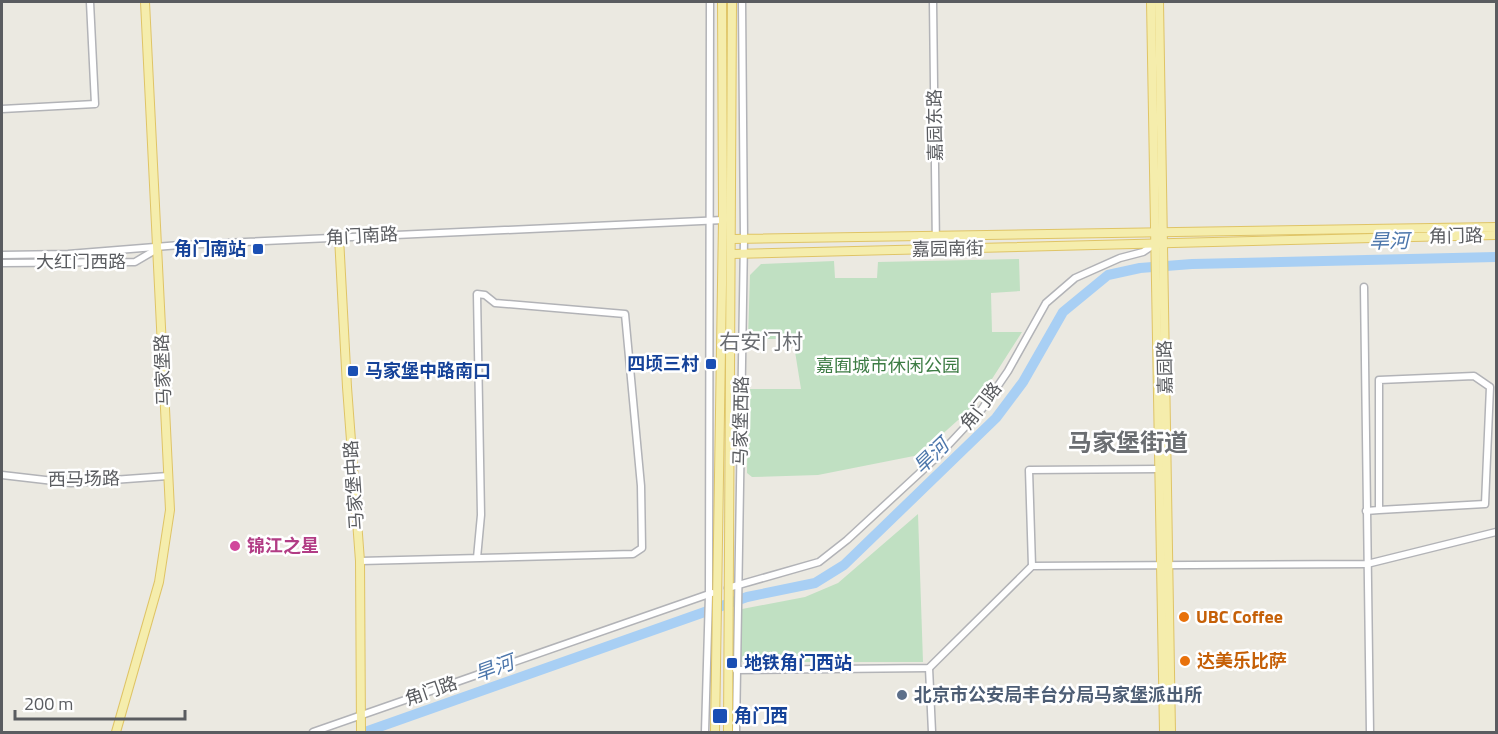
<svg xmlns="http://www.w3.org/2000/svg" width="1498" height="734" viewBox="0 0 1498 734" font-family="'Titillium Web','Noto Sans SC',sans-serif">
  <rect width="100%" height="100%" fill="#ebe9e1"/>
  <g fill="#c0e0c2">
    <path d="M1019,259L1020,291L991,293L992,332H1022L976,404L919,455L818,475L752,477L747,473L748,389H801L793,339H748L750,275L761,264L834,261L835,278H877L878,262Z"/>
    <path d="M918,514L923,662H739L742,609L805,597L838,583Z"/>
  </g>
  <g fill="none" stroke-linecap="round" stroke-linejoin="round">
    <path stroke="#a8cff4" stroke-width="10" d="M365,732L747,597L815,583L844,565L996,418L1023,382L1063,312L1108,275L1140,268L1192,264L1496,257"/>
    <g stroke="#b2b3b7" stroke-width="9">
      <g id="minor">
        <path d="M933,2L936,249"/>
        <path d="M2,109L95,104L90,2"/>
        <path d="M2,255L68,254L180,245L723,220"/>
        <path d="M2,263L135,262L157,249"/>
        <path d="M1364,287L1370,732"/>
        <path d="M2,475L71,483L168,476"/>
        <path d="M1366,511L1379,510L1485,504L1490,387L1474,376L1379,380V510"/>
        <path d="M360,561L633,554L642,548L641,486L625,314L495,303L485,295L477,294L481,515L477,558"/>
        <path d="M1032,566L1029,470L1159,469"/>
        <path d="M728,588L819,562L847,540L938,456L982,409L1008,371L1046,303L1075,278L1120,258L1143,252L1155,244"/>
        <path d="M929,668L932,732"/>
        <path d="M736,670L929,668L1032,566L1367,564L1496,532"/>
        <path d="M313,732L712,593"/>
        <path d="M705,732L709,595L710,2"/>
        <path d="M736,732L744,239L742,2"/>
      </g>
    </g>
    <g stroke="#dfc466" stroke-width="10">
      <g id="major">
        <path d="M1151,2L1164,732"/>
        <path d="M1159,2L1171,732"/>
        <path d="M339,237L347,387L360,561L361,732"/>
        <path d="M733,239L1496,227"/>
        <path d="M732,254L1496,235"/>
        <path d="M116,732L159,582L170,510L145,2"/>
        <path d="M715,732L723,220L722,2"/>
        <path d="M728,732L732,2"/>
      </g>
    </g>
    <use href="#minor" stroke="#fff" stroke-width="6"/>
    <use href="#major" stroke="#f5edac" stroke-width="8"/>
  </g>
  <g fill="#1a4fb4" stroke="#fff" stroke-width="2">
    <rect x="252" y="243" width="12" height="12" rx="3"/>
    <rect x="705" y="358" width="12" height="12" rx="3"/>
    <rect x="347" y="365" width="12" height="12" rx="3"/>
    <rect x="726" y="657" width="12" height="12" rx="3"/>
    <rect x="712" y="708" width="16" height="16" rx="3"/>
  </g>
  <circle fill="#d1479c" stroke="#fff" stroke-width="2" cx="235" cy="546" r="6"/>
  <g fill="#e8710a" stroke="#fff" stroke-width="2">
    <circle cx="1184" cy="617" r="6"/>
    <circle cx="1185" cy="661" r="6"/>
  </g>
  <circle fill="#5c6f8a" stroke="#fff" stroke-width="2" cx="902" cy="695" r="6"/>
  <g text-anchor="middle" stroke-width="5" stroke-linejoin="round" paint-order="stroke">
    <g font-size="18" fill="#5a5c60" stroke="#fff">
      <text transform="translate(935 125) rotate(-91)" y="6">嘉园东路</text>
      <text transform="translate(362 236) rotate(-3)" y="6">角门南路</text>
      <text transform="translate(1456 236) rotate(-1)" y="6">角门路</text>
      <text transform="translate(948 249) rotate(-1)" y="6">嘉园南街</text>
      <text x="81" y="268">大红门西路</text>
      <text transform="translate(1165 367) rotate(-91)" y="6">嘉园路</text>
      <text transform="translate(163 370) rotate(-92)" y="6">马家堡路</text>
      <text transform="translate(981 406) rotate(-52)" y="6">角门路</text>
      <text transform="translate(741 421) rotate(-89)" y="6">马家堡西路</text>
      <text transform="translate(84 479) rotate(-1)" y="6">西马场路</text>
      <text transform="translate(354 485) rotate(-94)" y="6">马家堡中路</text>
      <text transform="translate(431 691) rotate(-19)" y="6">角门路</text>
    </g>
    <g font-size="18" font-weight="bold" fill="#164399" stroke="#fff" text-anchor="start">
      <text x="246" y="255" text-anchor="end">角门南站</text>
      <text x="699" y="370" text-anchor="end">四顷三村</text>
      <text x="365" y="377">马家堡中路南口</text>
      <text x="744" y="669">地铁角门西站</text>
      <text x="734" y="722">角门西</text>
    </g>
    <g font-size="18" fill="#3d7c44" stroke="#fff">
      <text x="888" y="372">嘉囿城市休闲公园</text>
    </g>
    <g font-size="18" font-weight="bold" fill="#b23c85" stroke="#fff" text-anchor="start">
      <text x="247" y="552">锦江之星</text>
    </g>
    <g font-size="18" font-weight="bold" fill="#c56008" stroke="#fff" text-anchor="start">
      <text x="1196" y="623">UBC Coffee</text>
      <text x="1197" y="667">达美乐比萨</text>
    </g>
    <g font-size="18" font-weight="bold" fill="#4e5e75" stroke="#fff" text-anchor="start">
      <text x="914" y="701">北京市公安局丰台分局马家堡派出所</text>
    </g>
    <g font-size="20" font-style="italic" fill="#4c76ab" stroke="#fff">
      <text transform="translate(1389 241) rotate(-1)" y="7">旱河</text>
      <text transform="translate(931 456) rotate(-44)" y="7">旱河</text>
      <text transform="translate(494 668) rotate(-20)" y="7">旱河</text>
    </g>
    <g font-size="21" fill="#6b6e72" stroke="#fff">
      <text x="761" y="349">右安门村</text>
    </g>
    <g font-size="24" font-weight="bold" fill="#6b6e72" stroke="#fff">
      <text x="1128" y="451">马家堡街道</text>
    </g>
  </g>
  <rect width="1498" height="734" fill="none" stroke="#5a5c60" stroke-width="6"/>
  <path d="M15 710v9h170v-9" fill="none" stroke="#5a5c60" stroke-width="3"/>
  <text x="24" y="710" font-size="18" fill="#5a5c60" stroke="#ffffff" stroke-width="4.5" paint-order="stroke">200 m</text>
</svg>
